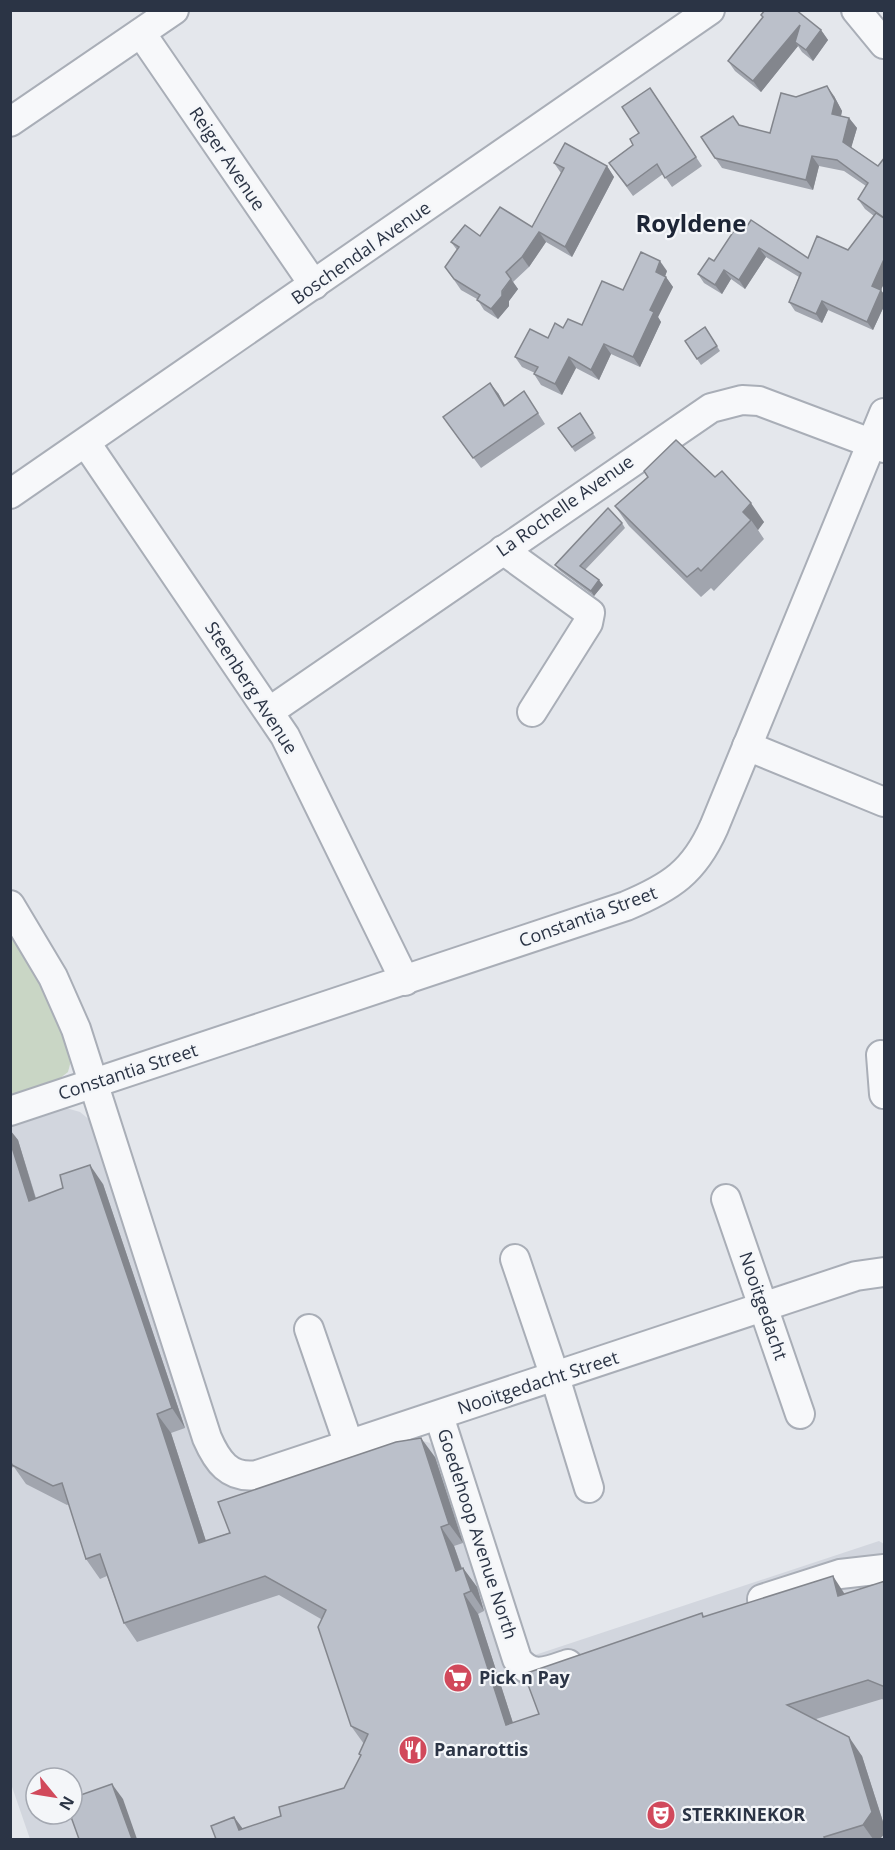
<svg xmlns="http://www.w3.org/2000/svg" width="895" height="1850" viewBox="0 0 895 1850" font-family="'Open Sans',sans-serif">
  <rect width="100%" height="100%" fill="#e4e7ec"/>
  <path fill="#d2d6de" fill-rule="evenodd" d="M66,1108L80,1112L91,1121L216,1475L413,1438L430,1443L437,1448L497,1554L532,1656L879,1541L884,1544V1839H30L10,1781V1126ZM36,1778H72V1814H36Z"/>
  <path fill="#c9d6c5" d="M10,928L36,965L73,1053L68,1072L50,1086L10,1098Z"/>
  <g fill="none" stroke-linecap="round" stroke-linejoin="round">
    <g stroke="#a9aeb7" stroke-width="32">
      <g id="minor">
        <path d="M856,10L884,44"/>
        <path d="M141,33L314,285"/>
        <path d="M10,122L174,10"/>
        <path d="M86,443L285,736L405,981"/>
        <path d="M10,494L710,10"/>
        <path d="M503,550L590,613L588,623L532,712"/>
        <path d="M270,711L711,408L742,400L759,401L884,448"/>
        <path d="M747,746L884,802"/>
        <path d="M10,905L53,977L76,1029L207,1438C217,1461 229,1479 257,1475L856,1276L884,1272"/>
        <path d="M881,1055L884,1094"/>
        <path d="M10,1111L626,906C671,887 694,872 714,827L884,413"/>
        <path d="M726,1199L800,1414"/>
        <path d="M515,1259L555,1377L589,1488"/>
        <path d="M309,1329L349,1445"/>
        <path d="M439,1416L517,1659C531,1679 548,1671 568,1664"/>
        <path d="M762,1599L840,1574L884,1569"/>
      </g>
    </g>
    <use href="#minor" stroke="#f7f8fa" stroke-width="28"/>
  </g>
  <g fill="#a1a5ae">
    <path d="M761,15L821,30L828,40L813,61L802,52L798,46L761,92L735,71L728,61L763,18Z"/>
    <path d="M650,88L702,166L672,187L663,174L633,196L609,163L633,145L639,133Z"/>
    <path d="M834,96L842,111L841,116L849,118L857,128L851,147L878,166L885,157V281L881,290L885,296V304L873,330L828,310L822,323L795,311L789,302L799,277L766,257L745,289L731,279L722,294L704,283L698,274L714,261L746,228L808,258L848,250L874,216L865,209L858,199L866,186L844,171L819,166L813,190L722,168L701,137L739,125L770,133L796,97Z"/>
    <path d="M554,163L607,166L614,177L572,257L546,242L529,267L513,282L518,289L509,301V306L498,319L484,310L477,299L461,290L445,267L457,250L451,242L532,227L561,173Z"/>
    <path d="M667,271L665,276L673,287L658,317L661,322L640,367L611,354L599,380L576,368L562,395L541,385L534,374L535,373L522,367L515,357L563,328L582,325L623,290Z"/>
    <path d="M705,327L720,351L701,365L685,341Z"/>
    <path d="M524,391L545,424L481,468L443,417L498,393L505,405Z"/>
    <path d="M580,413L596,438L575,452L558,428Z"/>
    <path d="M644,471L715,477L764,522L758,530L764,539L714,591L711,588L701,597L629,526L615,506L648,477Z"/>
    <path d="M622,523L625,528L585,570L603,585L594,596L559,570L555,565Z"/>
    <path d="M10,1130L18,1140L36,1198L103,1184L185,1428L171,1433L206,1541L435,1457L463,1543L454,1546L462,1568H463L477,1587L484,1611L478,1614L513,1723L539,1714L702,1613L704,1617L845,1594L885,1581V1701L882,1699L816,1719L862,1756L885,1828V1833L880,1839H216L234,1817L243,1829L281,1816L344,1788L361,1756L359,1754L364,1744L351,1726L321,1619L279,1595L137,1642L124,1623L107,1576L100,1579L86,1559L69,1504L67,1505L26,1484L14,1467L10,1468Z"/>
  </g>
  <g fill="#83868d">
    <path d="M800,25L795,42L798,46L761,92L753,81Z"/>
    <path d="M821,30L828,40L813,61L806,50Z"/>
    <path d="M827,86L834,96L842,111L839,124L832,114Z"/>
    <path d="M849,118L857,128L850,152L843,142Z"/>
    <path d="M812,156L819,166L813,190L806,180Z"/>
    <path d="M607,166L614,177L572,257L565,247Z"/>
    <path d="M539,232L546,242L529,267L522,257Z"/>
    <path d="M759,248L766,257L745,289L739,280Z"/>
    <path d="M885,257V281L881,290L885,296V304L873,330L867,322L872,286Z"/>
    <path d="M660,261L667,271L663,282L656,272Z"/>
    <path d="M724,270L731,279L722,294L715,285Z"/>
    <path d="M666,277L673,287L658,317L661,322L640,367L633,357L650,310Z"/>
    <path d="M511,279L518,289L509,301V306L498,319L491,309Z"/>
    <path d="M822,301L828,310L822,323L816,314Z"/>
    <path d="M604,344L611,354L599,380L591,370Z"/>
    <path d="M569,357L576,368L562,395L555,384Z"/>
    <path d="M490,383L498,393L511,416L504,406Z"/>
    <path d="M751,503L764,522L758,530L751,520L743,512Z"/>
    <path d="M599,580L603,585L594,596L591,591Z"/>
    <path d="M10,1130L18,1140L42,1220L29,1201L10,1141Z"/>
    <path d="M90,1165L103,1184L185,1428L172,1408Z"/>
    <path d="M157,1414L171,1433L213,1563L199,1543Z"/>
    <path d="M421,1438L435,1457L463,1543L449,1524Z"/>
    <path d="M441,1527L454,1546L469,1590L456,1571Z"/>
    <path d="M463,1568L477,1587L484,1611L471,1591Z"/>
    <path d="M833,1576L846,1596H838Z"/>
    <path d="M464,1594L478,1614L520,1745L506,1725Z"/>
    <path d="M849,1737L862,1756L885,1828V1833L880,1839H873L863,1825Z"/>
    <path d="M112,1784L123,1799L137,1839H132Z"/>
    <path d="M234,1817L248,1836L239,1830Z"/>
  </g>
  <g fill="#bbc0ca" stroke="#83868d" stroke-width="1.5">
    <path d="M765,10H796L821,30L806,50L795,42L800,25L753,81L728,61L763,17L761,15Z"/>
    <path d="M827,86L835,101L832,114L849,118L843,142L878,166L885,157V215L883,217L858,199L868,183L837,160L812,156L806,180L715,158L701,137L733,116L739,125L770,133L781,93L796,97Z"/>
    <path d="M650,88L696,157L665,178L657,164L627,186L609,163L633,145L630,139L639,133L622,107Z"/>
    <path d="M565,143L607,166L565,247L539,232L522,257L506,272L511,279L502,291V296L491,309L477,300L480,295L454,279L445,267L459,247L451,242L465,225L480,236L500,207L532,227L564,168L554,163Z"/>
    <path d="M876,213L885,219V257L872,286L881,290L867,322L822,301L816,314L789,302L801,273L759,248L739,280L724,270L715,285L698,274L709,258L714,261L739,223L746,228L751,220L808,258L817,236L848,250Z"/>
    <path d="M641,252L660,261L656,272L666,277L650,310L654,312L633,357L604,344L591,370L569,357L555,384L534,374L538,367L515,357L530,329L548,338L555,323L563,328L568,319L582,325L602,281L623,290Z"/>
    <path d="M705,327L717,346L697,359L685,341Z"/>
    <path d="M490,383L504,406L524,391L538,413L473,458L443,417Z"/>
    <path d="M580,413L593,433L572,447L558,428Z"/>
    <path d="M676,440L715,477L722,471L751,503L743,512L751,520L701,571L698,568L687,577L615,506L648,477L644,471Z"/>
    <path d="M608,508L622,523L580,566L599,580L591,591L555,565Z"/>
    <path d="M10,1141L29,1201L63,1188L60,1175L90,1165L172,1408L157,1414L199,1543L230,1533L218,1502L396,1442L421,1438L449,1524L441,1527L456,1571L463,1568L471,1591L464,1594L506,1725L539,1714L524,1674L702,1613L703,1617L833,1576L838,1596L885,1581V1687L868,1680L787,1705L849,1737L872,1812L863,1825L824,1837L825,1839H216L211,1826L234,1817L239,1830L281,1816L279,1807L344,1788L361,1755L359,1754L368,1734L351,1726L318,1627L326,1610L265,1576L124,1623L100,1554L86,1559L62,1483L53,1486L12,1465L10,1459Z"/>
    <path d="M112,1784L132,1839H79L70,1814H72V1798Z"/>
  </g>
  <defs>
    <g id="supermarket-disc" transform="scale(1.5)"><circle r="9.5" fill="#d1495b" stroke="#f4f6f9"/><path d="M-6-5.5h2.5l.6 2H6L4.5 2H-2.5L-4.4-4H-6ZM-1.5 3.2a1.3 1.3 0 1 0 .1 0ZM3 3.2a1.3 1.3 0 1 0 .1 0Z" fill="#fff"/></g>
    <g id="restaurant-disc" transform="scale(1.5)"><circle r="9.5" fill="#d1495b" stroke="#f4f6f9"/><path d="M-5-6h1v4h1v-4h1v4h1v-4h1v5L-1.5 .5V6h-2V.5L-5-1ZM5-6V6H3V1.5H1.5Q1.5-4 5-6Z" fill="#fff"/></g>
    <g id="theatre-disc" transform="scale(1.5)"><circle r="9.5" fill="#d1495b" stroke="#f4f6f9"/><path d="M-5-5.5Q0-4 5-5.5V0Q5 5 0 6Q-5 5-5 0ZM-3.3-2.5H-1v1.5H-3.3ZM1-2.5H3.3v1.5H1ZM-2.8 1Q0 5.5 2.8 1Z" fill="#fff"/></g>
  </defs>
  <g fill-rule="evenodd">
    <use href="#supermarket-disc" x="458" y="1678"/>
    <use href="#restaurant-disc" x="413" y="1750"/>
    <use href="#theatre-disc" x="661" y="1815"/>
  </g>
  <g text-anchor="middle" stroke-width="4.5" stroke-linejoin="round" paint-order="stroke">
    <g font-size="18" fill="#2b3445" stroke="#f4f6f9">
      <text transform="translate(227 159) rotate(56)" y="6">Reiger Avenue</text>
      <text transform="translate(361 253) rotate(-35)" y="6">Boschendal Avenue</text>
      <text transform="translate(565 506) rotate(-35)" y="6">La Rochelle Avenue</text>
      <text transform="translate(251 688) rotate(57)" y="6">Steenberg Avenue</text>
      <text transform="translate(588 917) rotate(-20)" y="6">Constantia Street</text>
      <text transform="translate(128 1072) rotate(-18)" y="6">Constantia Street</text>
      <text transform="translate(763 1306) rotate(71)" y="6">Nooitgedacht</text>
      <text transform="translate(538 1383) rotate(-18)" y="6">Nooitgedacht Street</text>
      <text transform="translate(477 1534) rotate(72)" y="6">Goedehoop Avenue North</text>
    </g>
    <g font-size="18" font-weight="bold" fill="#2b3445" stroke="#f4f6f9" text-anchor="start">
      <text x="479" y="1684">Pick n Pay</text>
      <text x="434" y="1756">Panarottis</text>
      <text x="682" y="1821">STERKINEKOR</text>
    </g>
    <g font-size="24" font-weight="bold" fill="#1d2536" stroke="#f4f6f9">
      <text x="691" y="232">Royldene</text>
    </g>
  </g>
  <rect width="895" height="1850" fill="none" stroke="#2b3445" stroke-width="24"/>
  <g transform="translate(54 1796) rotate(120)"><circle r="28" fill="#f4f6f9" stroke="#a4a8b1" stroke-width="1.5"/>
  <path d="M0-4.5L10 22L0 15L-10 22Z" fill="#d1495b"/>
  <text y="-9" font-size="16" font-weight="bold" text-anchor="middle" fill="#2b3445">N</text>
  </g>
</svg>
